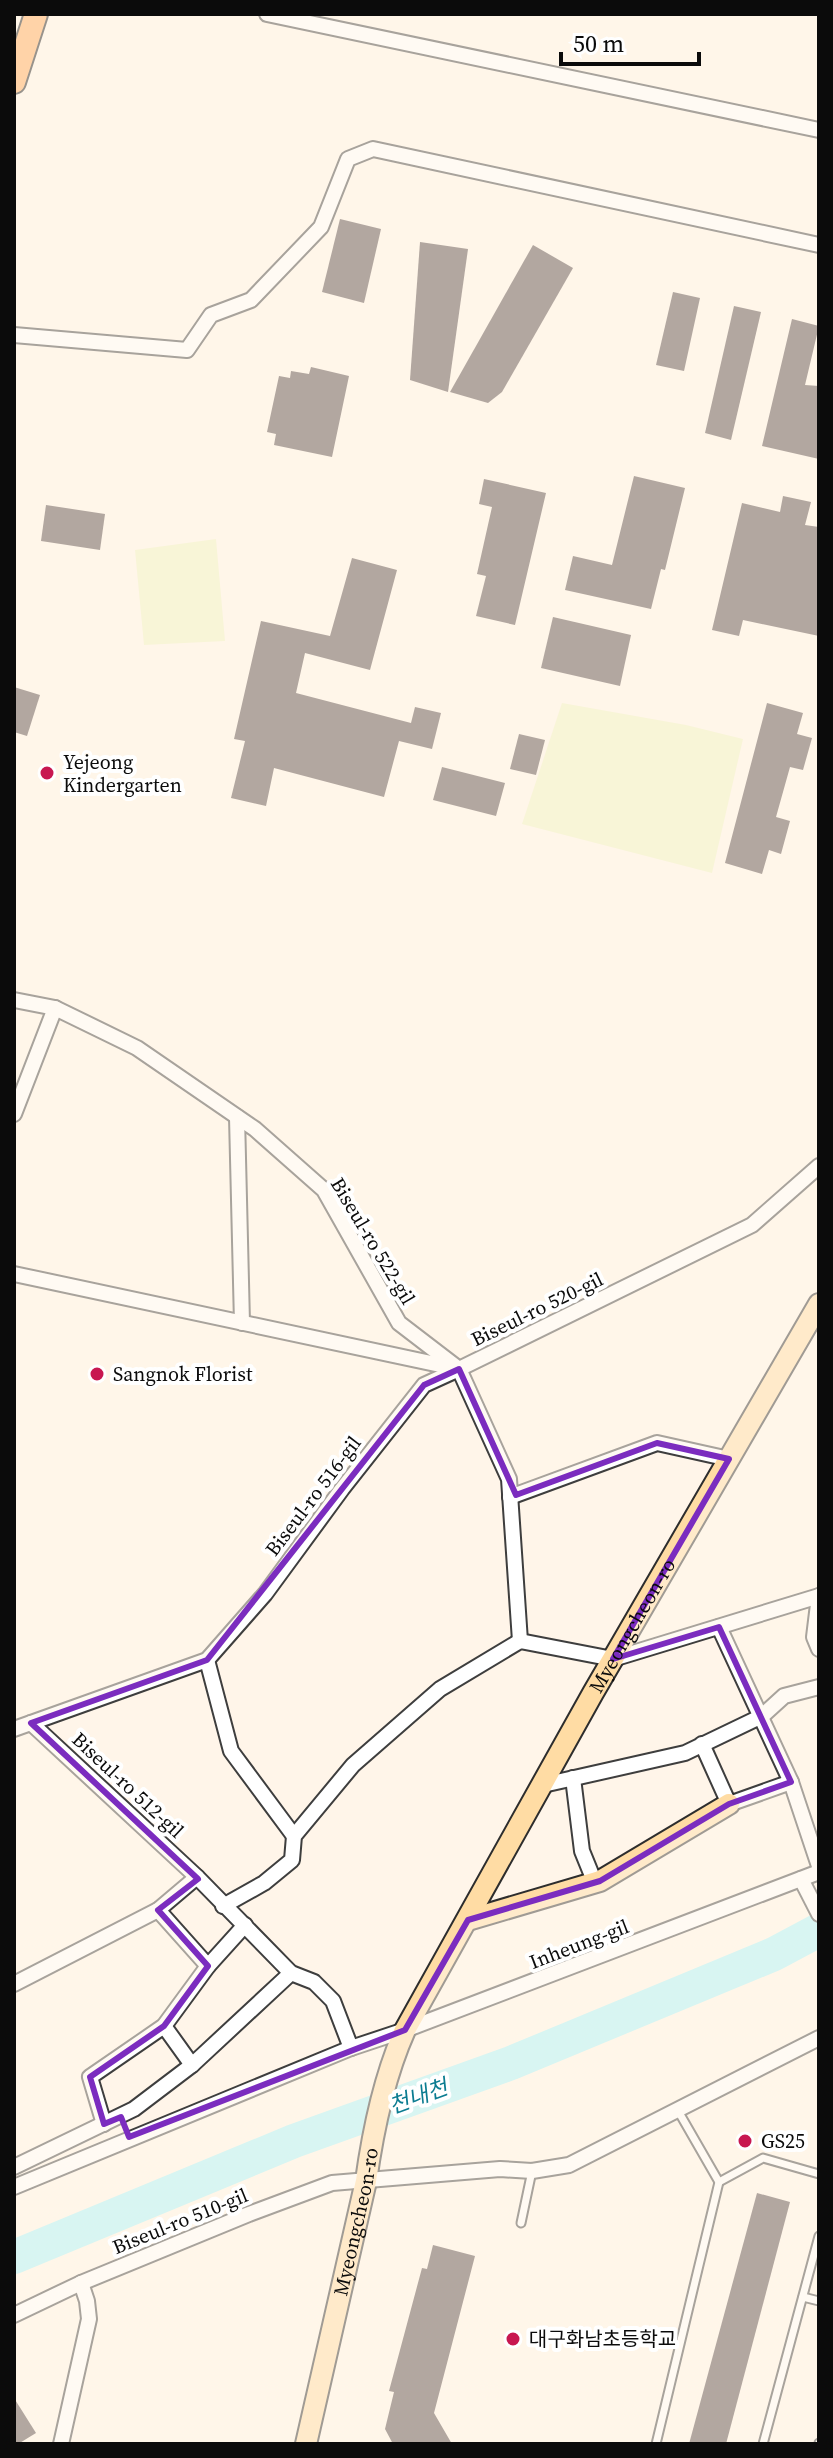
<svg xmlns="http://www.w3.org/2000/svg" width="833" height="2458" viewBox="0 0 833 2458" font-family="'Source Serif 4','Noto Sans KR',serif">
  <rect width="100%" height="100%" fill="#fff5e9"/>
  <g fill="#f0f3c2">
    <path d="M216,539L225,641L144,645L135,550Z"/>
    <path d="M562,703L686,725L743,739L712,873L522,824Z"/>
  </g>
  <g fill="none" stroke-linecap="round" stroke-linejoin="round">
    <path stroke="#a8f4fc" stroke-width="34" d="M14,2257L294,2141L511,2063L774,1954L819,1930"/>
  </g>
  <g fill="#554847">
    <path d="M340,219L381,229L364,303L322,292Z"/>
    <path d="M420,242L468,249L448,392L410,380Z"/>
    <path d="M533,245L573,268L502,392L488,403L450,392Z"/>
    <path d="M673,292L700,298L684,371L656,365Z"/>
    <path d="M734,306L761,312L731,440L705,433Z"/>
    <path d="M792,319L819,326L805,385L819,386V459L762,446Z"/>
    <path d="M311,367L349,376L332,457L274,445L276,434L267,432L279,376L290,378L291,371L309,374Z"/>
    <path d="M634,476L685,488L665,570L661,569L651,609L565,590L573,556L612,565Z"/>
    <path d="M484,479L546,493L515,625L476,616L486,576L477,574L492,507L479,504Z"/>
    <path d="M783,496L811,502L805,525L819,527V636L743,620L739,636L712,630L742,503L780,512Z"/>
    <path d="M46,505L105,514L100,550L41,541Z"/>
    <path d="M352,558L397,570L370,670L305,653L296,693L411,723L415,707L441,713L432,749L399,741L384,797L274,768L266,806L231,798L245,741L234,739L261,621L330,636Z"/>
    <path d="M553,617L631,635L620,686L541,668Z"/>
    <path d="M14,687L40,695L27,736L14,732Z"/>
    <path d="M767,703L803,713L797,734L812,738L803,770L790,767L776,817L790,821L781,854L769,850L762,874L725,863Z"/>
    <path d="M519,734L545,740L536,775L510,769Z"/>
    <path d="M442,767L505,783L496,816L433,800Z"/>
    <path d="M757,2193L790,2202L726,2444H689Z"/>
    <path d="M433,2245L475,2256L434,2413L452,2444H393L385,2429L394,2392L389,2391L422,2268L427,2269Z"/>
    <path d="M14,2398L36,2433L18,2444H14Z"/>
  </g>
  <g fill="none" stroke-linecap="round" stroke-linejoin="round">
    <g stroke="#3e3e3e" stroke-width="11">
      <g id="lane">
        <path d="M719,2182L763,2158L819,2174"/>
        <path d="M521,2223L532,2171"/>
        <path d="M803,2297L819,2301"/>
        <path d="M656,2444L719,2182L677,2109"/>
        <path d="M763,2444L819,2236"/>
        <path d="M819,2444V2443"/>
      </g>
    </g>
    <g stroke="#3e3e3e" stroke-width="18">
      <g id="street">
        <path d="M267,14L819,130"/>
        <path d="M14,335L187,350L211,315L251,300L321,227L348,159L373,149L819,245"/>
        <path d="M14,1000L55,1008L137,1048L255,1129L324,1190L399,1323L459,1369L509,1479L520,1641"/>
        <path d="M14,1114L55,1008"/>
        <path d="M237,1117L242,1323"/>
        <path d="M14,1274L459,1369L752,1225L819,1166"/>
        <path d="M510,1497L657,1443L729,1459"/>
        <path d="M819,1596L814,1637L819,1649"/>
        <path d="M719,1627L791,1782L819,1866"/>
        <path d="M207,1660L231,1751L294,1836"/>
        <path d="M31,1723L197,1877L291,1973L314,1982L333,2001L351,2048"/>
        <path d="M14,1729L207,1660L265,1594L342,1489L424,1385L459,1369"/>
        <path d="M702,1744L729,1804L791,1782"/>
        <path d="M573,1778L582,1851L595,1883"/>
        <path d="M543,1785L685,1753L762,1716L784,1696L819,1687"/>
        <path d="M801,1879L819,1914"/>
        <path d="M223,1906L264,1883L292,1860L294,1836L353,1765L440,1689L520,1641L613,1659L819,1596"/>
        <path d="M208,1966L245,1925"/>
        <path d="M14,1984L158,1910L197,1877"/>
        <path d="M164,2026L192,2065"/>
        <path d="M104,2124L90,2077L164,2026L208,1966L158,1910"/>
        <path d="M14,2167L134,2109L192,2065L291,1973"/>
        <path d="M14,2187L351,2048L405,2030L819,1872"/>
        <path d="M14,2315L81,2283L249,2214L332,2183L500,2169L532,2171L569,2165L819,2038"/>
        <path d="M61,2444L89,2319L87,2301L81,2283"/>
      </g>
    </g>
    <g stroke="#2d2d2d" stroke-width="24">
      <g id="secondary">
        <path d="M468,1920L600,1881L729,1804"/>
        <path id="s1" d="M306,2444L366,2181C373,2130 384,2077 405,2030L593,1693L819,1304"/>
      </g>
    </g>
    <g stroke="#1c1c1c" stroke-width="26">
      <path id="primary" d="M14,82L36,14"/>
    </g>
    <use href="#lane" stroke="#fff" stroke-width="7"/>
    <use href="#street" stroke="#fff" stroke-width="14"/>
    <use href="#secondary" stroke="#ffdca4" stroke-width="20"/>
    <use href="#primary" stroke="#ffa959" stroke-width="22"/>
  </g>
  <path d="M0 0H833V2458H0ZM459,1369L516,1495L657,1443L729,1459L613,1659L719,1627L791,1782L729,1804L600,1881L468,1920L405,2030L129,2137L121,2117L104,2124L90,2077L164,2026L208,1966L158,1910L198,1879L31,1723L207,1660L424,1385Z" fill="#fff5e9" fill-opacity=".55" fill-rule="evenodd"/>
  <path fill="none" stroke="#7b2cbf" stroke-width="6" stroke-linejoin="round" d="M459,1369L516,1495L657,1443L729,1459L613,1659L719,1627L791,1782L729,1804L600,1881L468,1920L405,2030L129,2137L121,2117L104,2124L90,2077L164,2026L208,1966L158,1910L198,1879L31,1723L207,1660L424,1385Z"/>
  <g fill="#c81750" stroke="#fff" stroke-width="3">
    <circle cx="47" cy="773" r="8"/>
    <circle cx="97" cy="1374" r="8"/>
    <circle cx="745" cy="2141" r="8"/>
    <circle cx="513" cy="2339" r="8"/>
  </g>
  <g text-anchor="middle" stroke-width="8" stroke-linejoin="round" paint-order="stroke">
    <g font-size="20" fill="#0b0b0b" stroke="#fff" text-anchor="start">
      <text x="63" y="769">Yejeong<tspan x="63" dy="23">Kindergarten</tspan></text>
      <text x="113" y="1381">Sangnok Florist</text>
      <text x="761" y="2148">GS25</text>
      <text x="529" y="2346">대구화남초등학교</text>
    </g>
    <g font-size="20" fill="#0b0b0b" stroke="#fff">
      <text transform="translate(373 1241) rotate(59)" y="7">Biseul-ro 522-gil</text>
      <text transform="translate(537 1309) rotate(-26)" y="7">Biseul-ro 520-gil</text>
      <text transform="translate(313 1496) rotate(-53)" y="7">Biseul-ro 516-gil</text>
      <text dy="7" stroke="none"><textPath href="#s1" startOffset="890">Myeongcheon-ro</textPath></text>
      <text transform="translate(128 1785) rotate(43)" y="7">Biseul-ro 512-gil</text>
      <text transform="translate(579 1944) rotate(-21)" y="7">Inheung-gil</text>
      <text transform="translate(180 2221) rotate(-22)" y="7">Biseul-ro 510-gil</text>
      <text dy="7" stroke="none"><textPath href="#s1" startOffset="228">Myeongcheon-ro</textPath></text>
    </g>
    <g font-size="22" font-style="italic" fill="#0b7c91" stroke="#fff">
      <text transform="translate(418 2096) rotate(-20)" y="8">천내천</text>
    </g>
  </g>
  <rect width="833" height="2458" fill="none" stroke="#0b0b0b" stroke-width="32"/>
  <path d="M561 52v12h138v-12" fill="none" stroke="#0b0b0b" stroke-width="4"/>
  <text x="573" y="52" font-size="24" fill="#0b0b0b" stroke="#ffffff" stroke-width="6" paint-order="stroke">50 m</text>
</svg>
